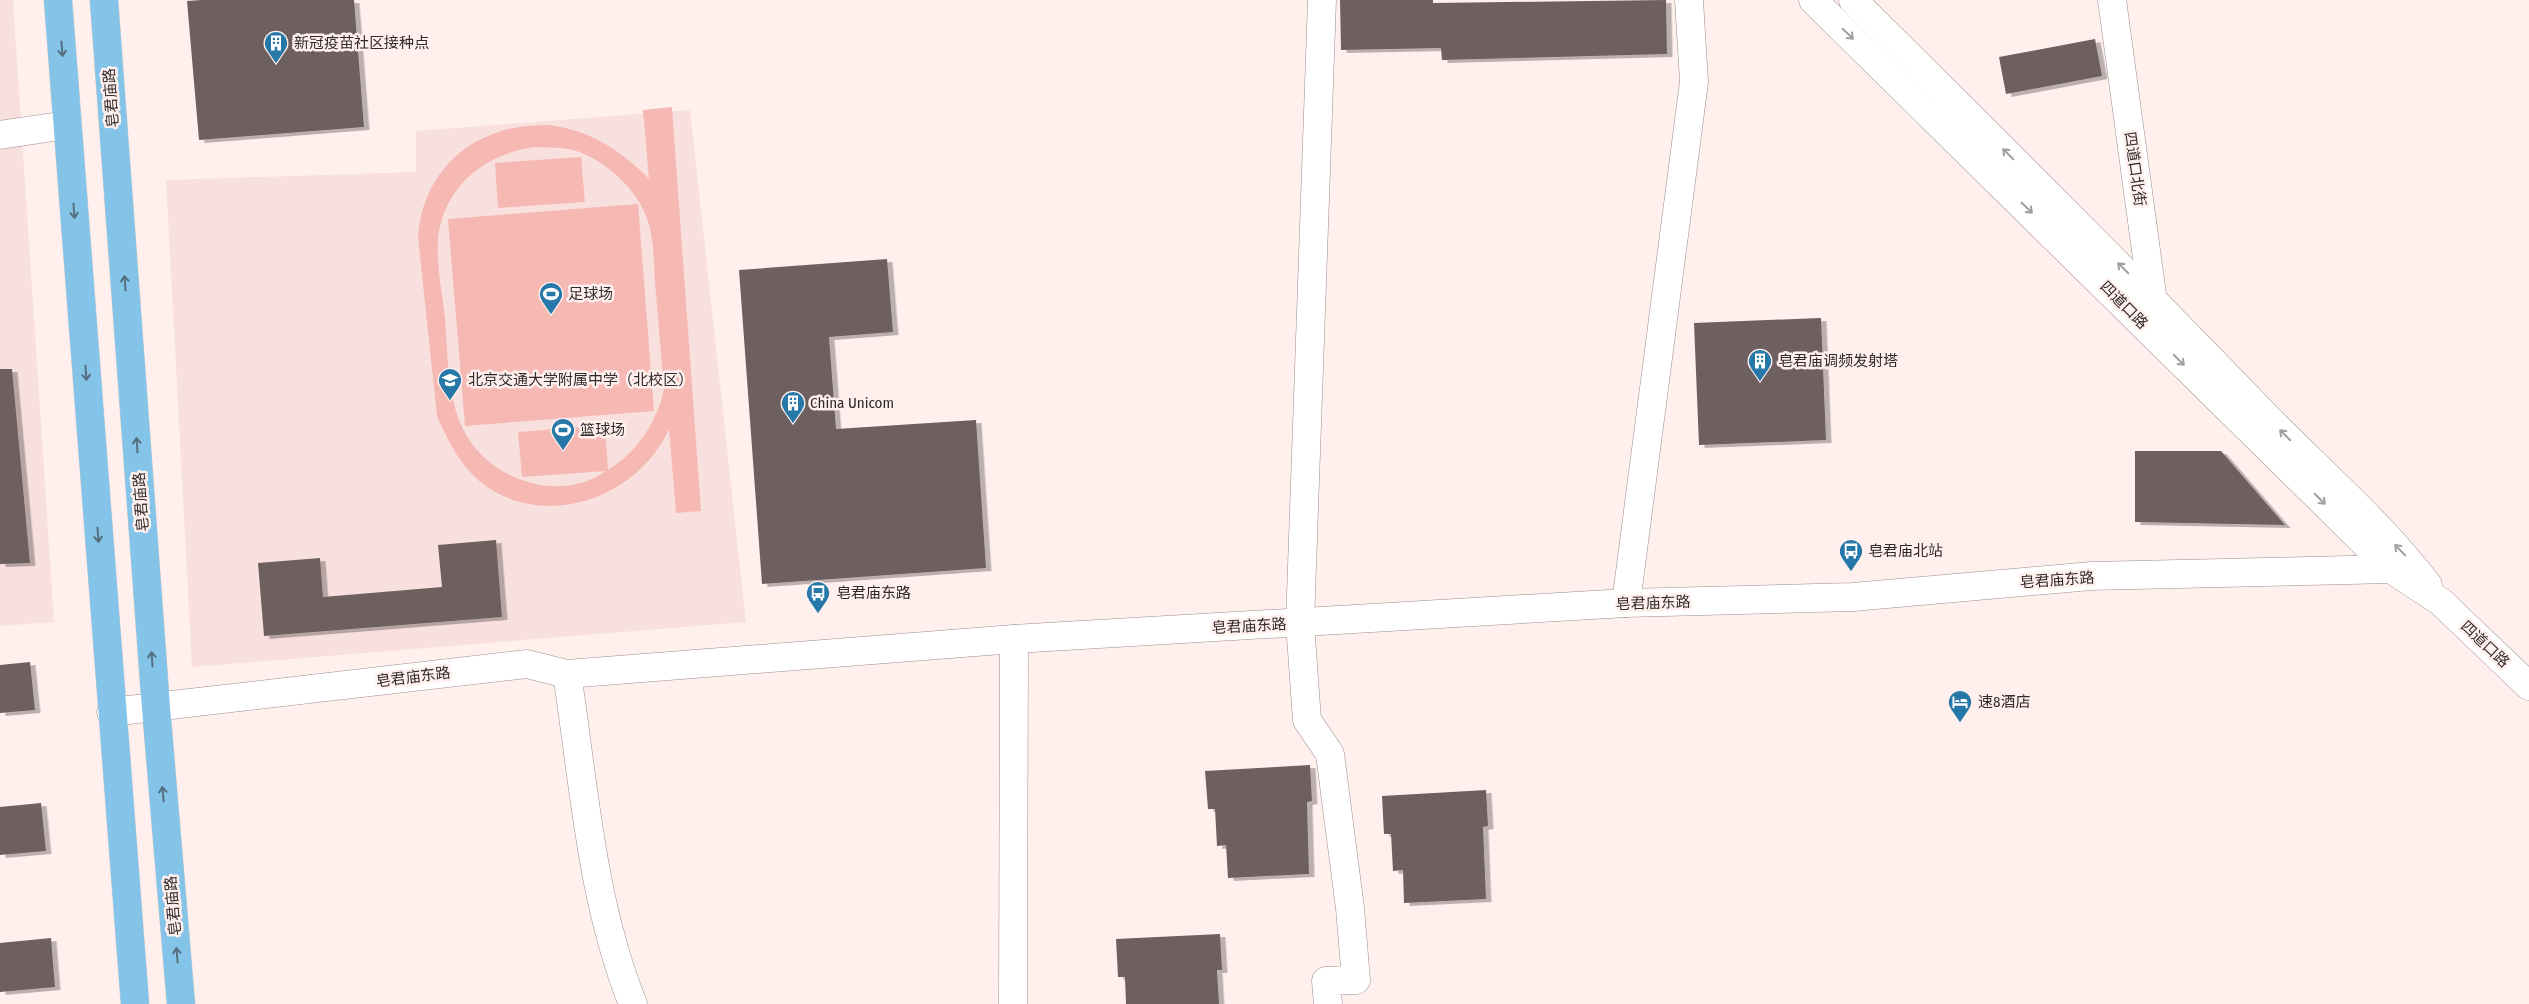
<svg xmlns="http://www.w3.org/2000/svg" width="2529" height="1004" viewBox="0 0 2529 1004" font-family="'Fira Sans Condensed','Noto Sans SC',sans-serif">
  <defs>
    <filter id="shadow"><feDropShadow dx="5.5" dy="3" stdDeviation="0" flood-color="#0004"/></filter>
  </defs>
  <rect width="100%" height="100%" fill="#fff0ee"/>
  <g fill="#f8e0de">
    <path d="M0,0H13L54,622L0,626Z"/>
    <path d="M690,110L746,622L192,667L166,180L416,172V131Z"/>
  </g>
  <g fill="#f6b8b2" fill-rule="evenodd">
    <path d="M672,107L701,511L676,513L669,429C638,499 541,533 478,480C459,463 447,439 437,416L418,237C422,175 467,131 528,126C536,126 546,124 555,126C593,132 623,152 649,179L643,110ZM534,147C545,148 558,147 569,149C602,156 638,189 648,221C654,240 654,263 655,282C658,318 661,354 664,389C657,422 637,452 608,470L605,425L518,432L522,477L606,471C558,505 486,479 462,427C447,395 448,353 445,318C442,291 435,259 439,231C448,183 487,154 534,147Z"/>
    <path d="M581,157L585,202L498,208L495,163Z"/>
    <path d="M638,204L654,411L465,426L448,219Z"/>
  </g>
  <g fill="#6d605f" filter="url(#shadow)">
    <path d="M201,0H354L364,127L199,140L187,1Z"/>
    <path d="M1340,0H1433V3L1666,0L1667,54L1442,60L1441,48L1341,50Z"/>
    <path d="M2095,39L2102,76L2006,94L1999,57Z"/>
    <path d="M887,259L893,332L829,337L836,429L976,420L986,568L762,584L739,270Z"/>
    <path d="M1821,318L1826,440L1699,445L1694,323Z"/>
    <path d="M0,369H12L30,563L0,564Z"/>
    <path d="M2135,451H2221L2285,525L2135,522Z"/>
    <path d="M496,540L502,617L264,636L258,563L320,558L323,597L442,587L438,545Z"/>
    <path d="M30,662L35,710L0,713V665Z"/>
    <path d="M1310,765L1312,801L1307,802L1309,874L1228,878L1226,845L1217,846L1215,809H1208L1205,771Z"/>
    <path d="M1486,790L1488,826L1483,827L1486,899L1404,903L1403,870L1393,871L1391,834H1384L1382,796Z"/>
    <path d="M41,803L46,851L0,855V807Z"/>
    <path d="M1220,934L1222,970H1217L1219,1004H1126L1125,977H1118L1116,939Z"/>
    <path d="M51,938L55,987L0,992V943Z"/>
  </g>
  <g fill="none" stroke-linecap="round" stroke-linejoin="round">
    <g stroke="#9b8e8d" stroke-width="29">
      <g id="minor">
        <path d="M1322,0L1300,623L1307,720L1330,754L1350,908L1356,980L1326,981L1328,1004"/>
        <path d="M1813,0L2391,569L2441,602L2529,686"/>
        <path d="M1853,0C1990,136 2126,271 2260,410C2316,468 2379,521 2428,585"/>
        <path d="M2112,0L2153,302"/>
        <path d="M0,135L67,125"/>
        <path d="M1626,603L1694,82L1689,0"/>
        <path d="M567,674C584,784 591,900 633,1004"/>
        <path d="M111,712L527,664L567,674L1014,639L1626,603L1853,597L2091,576L2391,569"/>
        <path d="M1013,1004L1014,639"/>
      </g>
    </g>
    <g stroke="#d1d0d0" stroke-width="29">
      <g id="major">
        <path d="M58,0L135,1004"/>
        <path d="M104,0L156,708L181,1004"/>
      </g>
    </g>
    <use href="#minor" stroke="#fff" stroke-width="28"/>
    <use href="#major" stroke="#85c4e9" stroke-width="28"/>
  </g>
  <defs><path id="oneway-shaft" d="M-6 0H5M1.5-3L5.5 0L1.5 3" fill="none" stroke-width="1.6" stroke-linecap="round" stroke-linejoin="round" transform="scale(1.25)"/></defs>
  <g stroke="#a29f9f">
    <use href="#oneway-shaft" transform="translate(1848 34) rotate(44)"/>
    <use href="#oneway-shaft" transform="translate(2008 154) rotate(-135)"/>
    <use href="#oneway-shaft" transform="translate(2027 208) rotate(44)"/>
    <use href="#oneway-shaft" transform="translate(2123 268) rotate(-135)"/>
    <use href="#oneway-shaft" transform="translate(2179 360) rotate(45)"/>
    <use href="#oneway-shaft" transform="translate(2285 435) rotate(-135)"/>
    <use href="#oneway-shaft" transform="translate(2320 499) rotate(45)"/>
    <use href="#oneway-shaft" transform="translate(2400 550) rotate(-134)"/>
  </g>
  <g stroke="#566f80">
    <use href="#oneway-shaft" transform="translate(62 49) rotate(86)"/>
    <use href="#oneway-shaft" transform="translate(74 211) rotate(86)"/>
    <use href="#oneway-shaft" transform="translate(125 283) rotate(-94)"/>
    <use href="#oneway-shaft" transform="translate(86 373) rotate(86)"/>
    <use href="#oneway-shaft" transform="translate(137 445) rotate(-94)"/>
    <use href="#oneway-shaft" transform="translate(98 535) rotate(86)"/>
    <use href="#oneway-shaft" transform="translate(152 659) rotate(-94)"/>
    <use href="#oneway-shaft" transform="translate(163 794) rotate(-95)"/>
    <use href="#oneway-shaft" transform="translate(177 955) rotate(-95)"/>
  </g>
  <defs>
    <g id="building-pin" transform="scale(1.25)"><path d="M0 17L-7.5 6A9.5 9.5 0 1 1 7.5 6Z" fill="#2678a8" stroke="#fff0ee"/><path d="M-4-6H4V6H1V3H-1V6H-4ZM-2.5-4.3h1.7v1.8h-1.7ZM.8-4.3h1.7v1.8H.8ZM-2.5-1h1.7V.8h-1.7ZM.8-1h1.7V.8H.8Z" fill="#fff"/></g>
    <g id="stadium-pin" transform="scale(1.25)"><path d="M0 17L-7.5 6A9.5 9.5 0 1 1 7.5 6Z" fill="#2678a8" stroke="#fff0ee"/><path d="M0-5a6.5 5 0 1 0 0 10a6.5 5 0 1 0 0-10ZM-3.5-1.8h7v3.6h-7Z" fill="#fff"/></g>
    <g id="school-pin" transform="scale(1.25)"><path d="M0 17L-7.5 6A9.5 9.5 0 1 1 7.5 6Z" fill="#2678a8" stroke="#fff0ee"/><path d="M0-5L7-2L0 1L-7-2ZM-4 1L0 2.5L4 1V4Q0 6-4 4Z" fill="#fff"/></g>
    <g id="bus-pin" transform="scale(1.25)"><path d="M0 17L-7.5 6A9.5 9.5 0 1 1 7.5 6Z" fill="#2678a8" stroke="#fff0ee"/><path d="M-5-6H5V4H4V6H2V4H-2V6H-4V4H-5ZM-3.5-4V0h7V-4ZM-3.5 1.2v1.5H-2V1.2ZM2 1.2v1.5H3.5V1.2Z" fill="#fff"/></g>
    <g id="hotel-pin" transform="scale(1.25)"><path d="M0 17L-7.5 6A9.5 9.5 0 1 1 7.5 6Z" fill="#2678a8" stroke="#fff0ee"/><path d="M-6-4.5h1.5V1H6V5H4.5V3h-9V5H-6ZM-4 0a1.8 1.8 0 1 1 3.6 0ZM.5 0V-2.5h3Q6-2.5 6 0Z" fill="#fff"/></g>
  </defs>
  <g fill-rule="evenodd">
    <use href="#building-pin" x="276" y="43"/>
    <use href="#stadium-pin" x="551" y="294"/>
    <use href="#building-pin" x="1760" y="361"/>
    <use href="#school-pin" x="450" y="380"/>
    <use href="#building-pin" x="793" y="403"/>
    <use href="#stadium-pin" x="563" y="430"/>
    <use href="#bus-pin" x="1851" y="551"/>
    <use href="#bus-pin" x="818" y="593"/>
    <use href="#hotel-pin" x="1960" y="702"/>
  </g>
  <g text-anchor="middle" stroke-width="5" stroke-linejoin="round" paint-order="stroke">
    <g font-size="15" fill="#302a2a" stroke="#fff0ee" text-anchor="start">
      <text x="294" y="48">新冠疫苗社区接种点</text>
      <text x="568" y="299">足球场</text>
      <text x="1778" y="366">皂君庙调频发射塔</text>
      <text x="468" y="385">北京交通大学附属中学（北校区）</text>
      <text x="810" y="408">China Unicom</text>
      <text x="580" y="435">篮球场</text>
      <text x="1868" y="556">皂君庙北站</text>
      <text x="836" y="598">皂君庙东路</text>
      <text x="1978" y="707">速8酒店</text>
    </g>
    <g font-size="15" fill="#302a2a" stroke="#fff0ee">
      <text transform="translate(111 98) rotate(-94)" y="5">皂君庙路</text>
      <text transform="translate(2135 169) rotate(82)" y="5">四道口北街</text>
      <text transform="translate(2124 305) rotate(45)" y="5">四道口路</text>
      <text transform="translate(141 502) rotate(-94)" y="5">皂君庙路</text>
      <text transform="translate(2057 580) rotate(-4)" y="5">皂君庙东路</text>
      <text transform="translate(1653 603) rotate(-2)" y="5">皂君庙东路</text>
      <text transform="translate(1249 626) rotate(-3)" y="5">皂君庙东路</text>
      <text transform="translate(2485 644) rotate(43)" y="5">四道口路</text>
      <text transform="translate(413 677) rotate(-7)" y="5">皂君庙东路</text>
      <text transform="translate(173 906) rotate(-95)" y="5">皂君庙路</text>
    </g>
  </g>
</svg>
